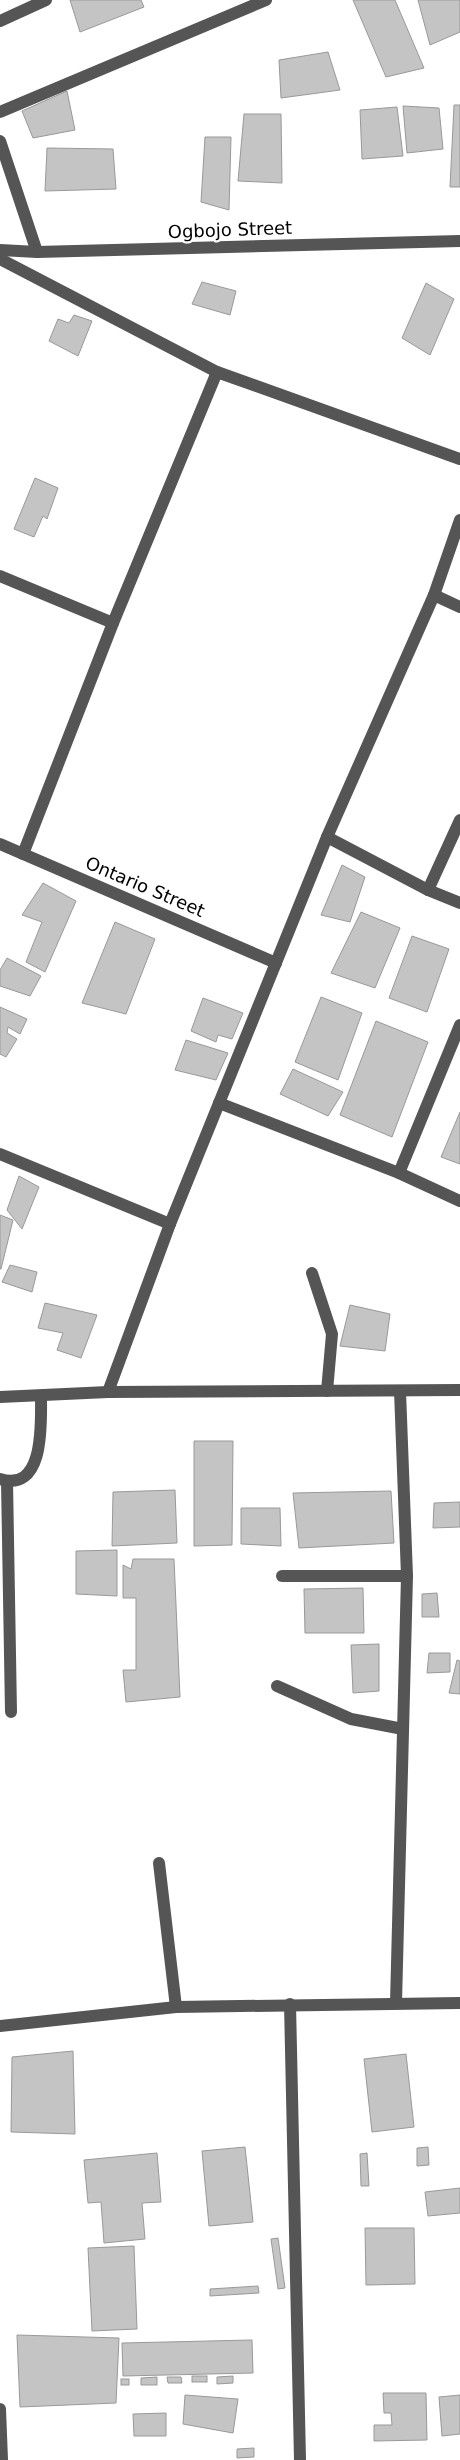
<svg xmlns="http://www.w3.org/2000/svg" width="460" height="2460" viewBox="0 0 460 2460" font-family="'DejaVu Sans',sans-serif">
  <rect width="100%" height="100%" fill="#fff"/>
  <g fill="#c4c4c4" stroke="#999">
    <path d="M70,0H141L144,7L80,32Z"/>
    <path d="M353,0H395L424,68L386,77Z"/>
    <path d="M418,0H460V32L430,45Z"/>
    <path d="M328,52L340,90L281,98L279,60Z"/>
    <path d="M67,91L75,130L33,138L22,111Z"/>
    <path d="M454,105H460V187H450Z"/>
    <path d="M403,106L439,108L443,149L407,153Z"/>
    <path d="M397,107L403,156L362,159L360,110Z"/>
    <path d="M244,114H281L282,183L238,181Z"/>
    <path d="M205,137H231L229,210L201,202Z"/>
    <path d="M47,148L113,149L116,189L45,191Z"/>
    <path d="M202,282L236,291L230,315L192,304Z"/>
    <path d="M426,283L454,299L430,355L402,338Z"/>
    <path d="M74,315L92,321L78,356L49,341L58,319L69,323Z"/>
    <path d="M35,478L58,488L47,519L43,516L34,537L14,529Z"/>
    <path d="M342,865L365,877L350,922L321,915Z"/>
    <path d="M43,883L76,901L45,972L26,962L42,922L22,915Z"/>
    <path d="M361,912L400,928L375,988L331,973Z"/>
    <path d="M115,922L155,939L126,1014L82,1003Z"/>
    <path d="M412,936L449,949L427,1012L389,998Z"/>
    <path d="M7,958L41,976L30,996L0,986V970Z"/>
    <path d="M321,997L362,1013L338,1080L295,1062Z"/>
    <path d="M203,998L243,1013L232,1039L218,1035L216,1042L191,1031Z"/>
    <path d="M0,1007L27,1019L20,1034L8,1027L7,1033L17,1039L6,1057L0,1054Z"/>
    <path d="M376,1021L428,1042L392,1137L340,1115Z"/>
    <path d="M186,1040L228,1053L216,1080L175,1070Z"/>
    <path d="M293,1069L343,1092L328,1116L280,1094Z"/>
    <path d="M460,1112V1164L441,1157Z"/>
    <path d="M19,1176L39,1187L22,1229L7,1210Z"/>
    <path d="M0,1215L13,1220L1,1269H0Z"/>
    <path d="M10,1265L37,1272L32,1292L2,1282Z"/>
    <path d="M45,1303L97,1315L81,1358L57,1350L63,1333L38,1328Z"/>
    <path d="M350,1305L390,1314L385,1351L340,1346Z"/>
    <path d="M194,1441H233L232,1545L194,1546Z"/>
    <path d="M175,1490L177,1543L112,1546L113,1492Z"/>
    <path d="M391,1491L394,1543L299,1548L293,1493Z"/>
    <path d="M460,1502V1527L433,1528L434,1503Z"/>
    <path d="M241,1508H280L281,1546L241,1544Z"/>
    <path d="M117,1550V1596L76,1594V1551Z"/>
    <path d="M133,1559H174L180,1697L126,1702L123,1670H136V1598H123V1565L131,1569Z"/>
    <path d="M363,1588L364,1633H305L304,1589Z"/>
    <path d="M437,1593L439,1617H422V1594Z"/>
    <path d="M379,1644V1691L353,1693L351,1645Z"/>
    <path d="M429,1653H450V1672L427,1673Z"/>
    <path d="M457,1660L460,1661V1694L449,1693Z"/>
    <path d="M73,2051L75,2134L11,2132L12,2057Z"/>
    <path d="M406,2054L414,2127L372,2132L364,2059Z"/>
    <path d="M245,2147L253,2222L209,2226L202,2151Z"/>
    <path d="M428,2147L429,2165L417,2166V2148Z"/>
    <path d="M157,2153L161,2202L142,2203L145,2239L104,2243L101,2202L88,2203L84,2160Z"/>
    <path d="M367,2153L369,2186H361L360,2154Z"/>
    <path d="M460,2188V2213L428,2216L425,2192Z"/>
    <path d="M365,2228H414L415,2284L366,2285Z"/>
    <path d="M278,2238L285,2288L278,2289L271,2239Z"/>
    <path d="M134,2246L137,2329L92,2331L88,2248Z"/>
    <path d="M258,2286L259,2293L210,2296V2289Z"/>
    <path d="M17,2335L119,2338L116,2403L20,2407Z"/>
    <path d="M252,2340L253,2373L123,2376L122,2343Z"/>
    <rect x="192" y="2376" width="15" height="6"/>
    <path d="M233,2376V2383L217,2384V2377Z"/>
    <path d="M157,2377V2385H141V2378Z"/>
    <path d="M167,2377H181L182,2383H168Z"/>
    <rect x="121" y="2379" width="8" height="6"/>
    <path d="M383,2393H426L427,2440L374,2441V2425H392L391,2413H384Z"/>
    <path d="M185,2395L238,2399L233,2433L183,2424Z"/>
    <path d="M460,2395V2434L442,2436L439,2397Z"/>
    <path d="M166,2413V2436H134L133,2414Z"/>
    <path d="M254,2448V2457L237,2458V2449Z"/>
  </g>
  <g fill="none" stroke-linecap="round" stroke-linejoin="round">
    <g stroke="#555" stroke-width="12">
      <path d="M0,21L46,0"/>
      <path d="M0,112L266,0"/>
      <path d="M0,141L37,252"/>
      <path d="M0,250L37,252L460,241"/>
      <path d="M0,259L217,372L460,459"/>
      <path d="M0,576L113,623"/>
      <path d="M434,595L460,607"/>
      <path d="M327,837L428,890L460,903"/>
      <path d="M0,844L276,963"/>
      <path d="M23,854L113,623L217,372"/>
      <path d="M428,890L460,820"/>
      <path d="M219,1103L399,1173L460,1201"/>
      <path d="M0,1154L170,1224"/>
      <path d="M399,1173L460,1025"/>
      <path d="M312,1273L332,1334L327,1391"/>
      <path d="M108,1392L170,1224L327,837L434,595L460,520"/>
      <path d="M0,1397L108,1392L460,1390"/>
      <path d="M0,1479C45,1493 41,1423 41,1396"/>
      <path d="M7,1481L11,1712"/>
      <path d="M282,1576H407"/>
      <path d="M277,1686L351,1719L403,1729"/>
      <path d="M159,1863L176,2007"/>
      <path d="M396,2003L407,1576L400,1391"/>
      <path d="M290,2004L300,2460"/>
      <path d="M0,2026L176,2007L460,2003"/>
      <path d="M0,2409L2,2460"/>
    </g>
  </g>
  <g text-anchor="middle" stroke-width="4.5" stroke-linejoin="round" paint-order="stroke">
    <g font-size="18" fill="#000" stroke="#fff">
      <text transform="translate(230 230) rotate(-2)" y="6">Ogbojo Street</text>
      <text transform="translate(145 887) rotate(23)" y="6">Ontario Street</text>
    </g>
  </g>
</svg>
